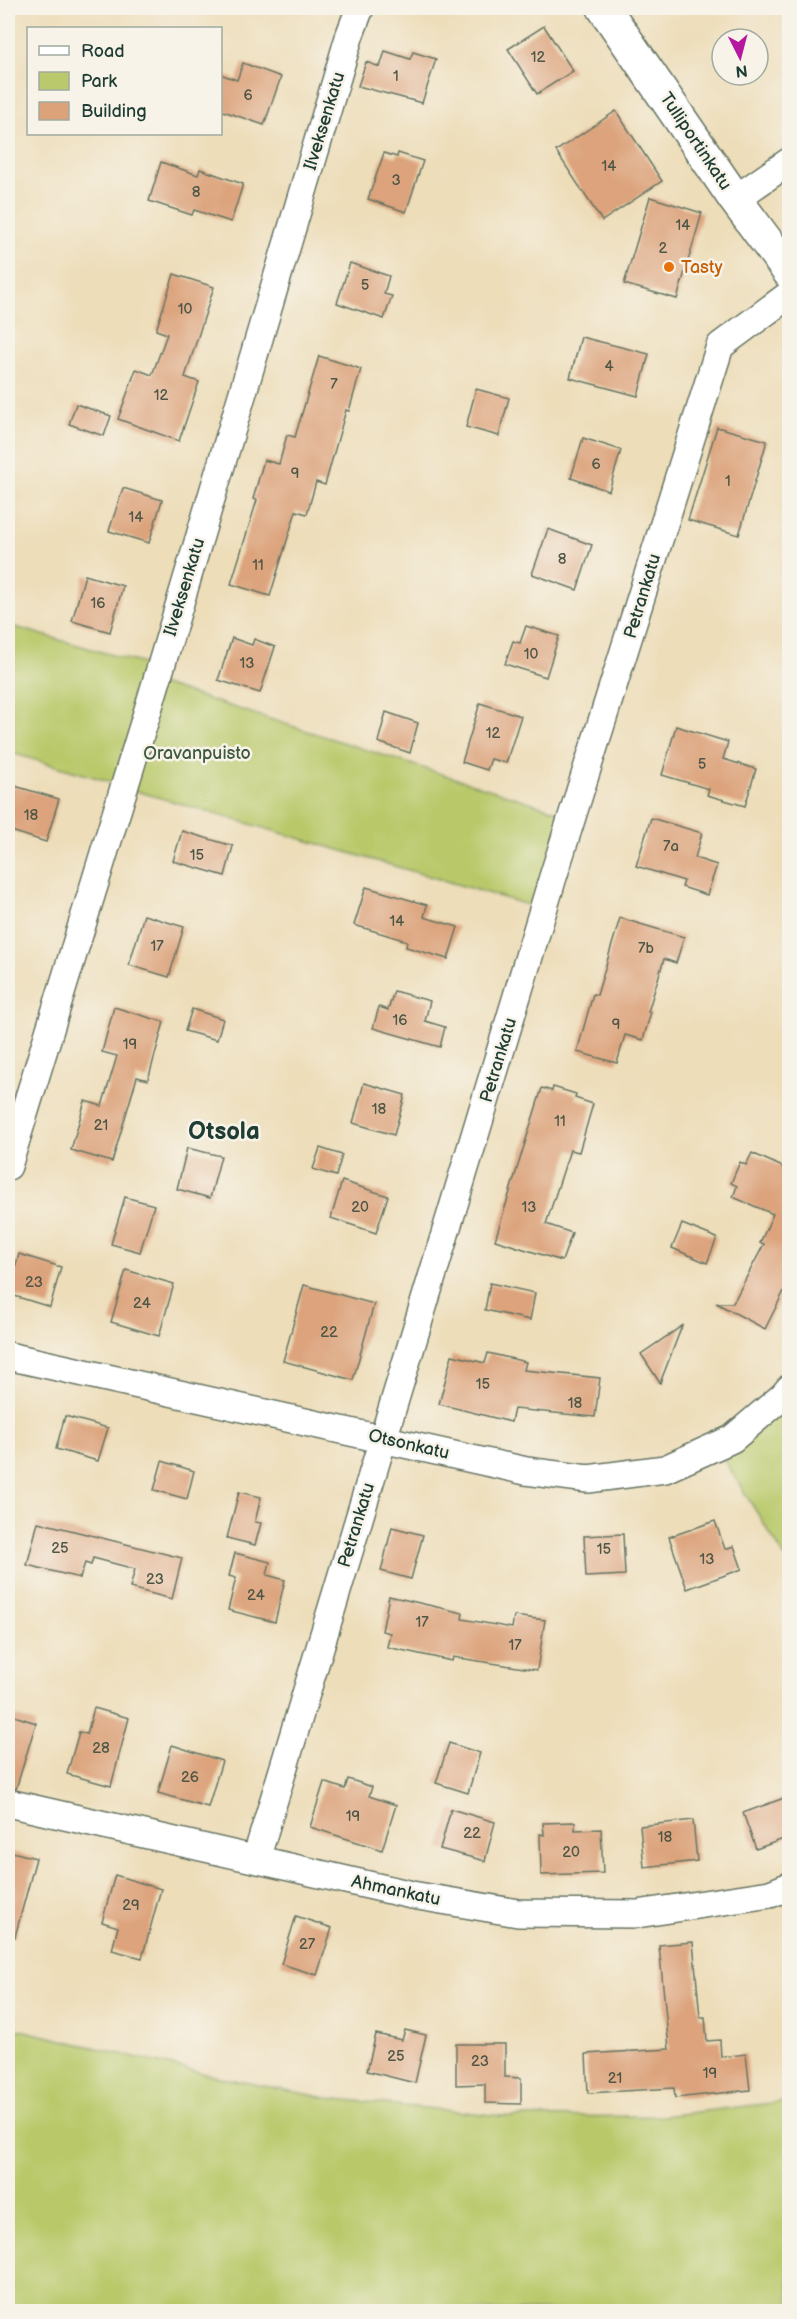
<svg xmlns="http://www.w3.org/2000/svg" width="797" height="2319" viewBox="0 0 797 2319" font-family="'Balsamiq Sans',sans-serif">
  <rect width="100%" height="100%" fill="#f7f3e8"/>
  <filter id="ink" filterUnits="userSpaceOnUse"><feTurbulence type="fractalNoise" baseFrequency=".0167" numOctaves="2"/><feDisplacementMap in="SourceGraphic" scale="12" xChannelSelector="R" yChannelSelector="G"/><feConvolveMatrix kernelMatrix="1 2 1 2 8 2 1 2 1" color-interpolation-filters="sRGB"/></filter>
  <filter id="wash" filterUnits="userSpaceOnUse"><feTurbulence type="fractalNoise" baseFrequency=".008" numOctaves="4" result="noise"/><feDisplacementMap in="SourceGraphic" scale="24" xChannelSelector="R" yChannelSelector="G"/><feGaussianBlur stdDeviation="1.35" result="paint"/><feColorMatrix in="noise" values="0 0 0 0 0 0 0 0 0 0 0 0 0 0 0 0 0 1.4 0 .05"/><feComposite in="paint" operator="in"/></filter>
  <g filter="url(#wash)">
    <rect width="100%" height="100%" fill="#edddb9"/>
    <g fill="#b9c96b" stroke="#6c8350" stroke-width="1.5">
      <path d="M8,625L154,667L118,784L8,752Z"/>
      <path d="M157,683L570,815L542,909L126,788Z"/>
      <path d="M778,1412L789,1430V1564L721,1455Z"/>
      <path d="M8,2027L223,2078L327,2098L512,2117L663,2116L789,2101V2311L8,2310Z"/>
    </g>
    <g id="blocks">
      <g fill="#dca37b">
        <path d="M544,26L573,71L537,94L508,49Z"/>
        <path d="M385,51L410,59L413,52L436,59L422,103L358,86L366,62L380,67Z"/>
        <path d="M243,63L281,77L264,125L220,110V74L237,80Z"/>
        <path d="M616,111L662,181L602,221L556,151Z"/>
        <path d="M384,153L397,157L398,153L423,161L406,212L368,199Z"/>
        <path d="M161,162L198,175L200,169L243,184L231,222L194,210L192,215L149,201Z"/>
        <path d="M650,197L702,213L677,299L624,284Z"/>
        <path d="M350,263L389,276L384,294L392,296L384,319L337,303Z"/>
        <path d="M174,274L214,287L185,377L199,382L179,441L118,419L136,369L152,375L167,334L156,330Z"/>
        <path d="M581,337L649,354L638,396L570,378Z"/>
        <path d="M319,356L361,369L349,411L346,410L325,485L316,482L307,514L296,511L270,596L231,584L257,500L253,499L264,460L279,464L287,435L295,437Z"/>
        <path d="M476,389L509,398L499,436L466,427Z"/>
        <path d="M76,404L111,416L104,436L69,424Z"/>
        <path d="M717,427L767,441L739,535L688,520Z"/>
        <path d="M583,438L621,450L609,491L571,478Z"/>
        <path d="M123,488L162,500L149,543L109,531Z"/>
        <path d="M548,529L592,545L577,590L532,574Z"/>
        <path d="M85,575L123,586L110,632L72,621Z"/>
        <path d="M526,626L559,636L546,677L505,664L513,641L520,643Z"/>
        <path d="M232,638L252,645L254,639L275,647L260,693L218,680Z"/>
        <path d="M480,703L521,716L506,763L491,759L487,770L462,762Z"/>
        <path d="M386,712L418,723L410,753L378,742Z"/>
        <path d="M676,726L728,742L723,759L756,769L745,806L707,795L709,789L662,775Z"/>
        <path d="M8,784L59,799L46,842L8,830Z"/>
        <path d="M651,818L702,833L695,858L717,865L707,895L682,887L684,881L636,866Z"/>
        <path d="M182,831L233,846L225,876L173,861Z"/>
        <path d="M366,887L427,905L424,917L458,927L448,959L406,947L407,941L354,925Z"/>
        <path d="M144,915L184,927L169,977L129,965Z"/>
        <path d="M620,918L684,937L676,963L664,959L648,1012H651L643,1040L625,1035L617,1063L577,1052L593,994L597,995Z"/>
        <path d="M394,991L430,1001L425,1021L445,1027L440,1047L373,1028L379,1007L388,1010Z"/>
        <path d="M114,1007L164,1022L148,1080L137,1077L112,1162L71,1150L85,1101L102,1106L117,1056L102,1052Z"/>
        <path d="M192,1009L223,1019L217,1040L185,1031Z"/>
        <path d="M364,1083L405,1095L394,1135L353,1123Z"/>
        <path d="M553,1087L576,1094L575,1098L593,1104L579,1152L570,1150L546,1224L572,1233L562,1261L495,1240L542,1088L552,1091Z"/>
        <path d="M187,1148L221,1156L210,1198L177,1189Z"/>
        <path d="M320,1148L342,1155L336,1176L313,1169Z"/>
        <path d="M752,1153L789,1170V1281L765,1329L716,1303H733L764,1244L760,1243L773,1214L733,1197L737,1186L731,1183L740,1162L746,1165Z"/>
        <path d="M342,1181L388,1196L376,1233L331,1218Z"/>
        <path d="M125,1197L154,1205L140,1252L111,1244Z"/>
        <path d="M682,1224L717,1238L707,1263L672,1248Z"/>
        <path d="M19,1254L61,1267L50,1307L8,1294Z"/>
        <path d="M126,1270L174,1284L159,1336L111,1322Z"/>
        <path d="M490,1283L535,1293L530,1320L485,1310Z"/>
        <path d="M304,1285L374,1304L353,1380L283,1361Z"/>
        <path d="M682,1326L660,1383L641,1354Z"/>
        <path d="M488,1353L526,1362L524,1370L600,1378L595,1417L514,1409L511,1422L439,1404L452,1355L485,1363Z"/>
        <path d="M65,1416L108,1428L98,1461L56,1449Z"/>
        <path d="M162,1461L194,1471L187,1499L154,1490Z"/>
        <path d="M239,1492L261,1497L255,1522L261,1523L255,1545L227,1538Z"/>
        <path d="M715,1521L725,1549L734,1546L742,1569L687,1589L669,1537Z"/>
        <path d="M38,1522L182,1558L172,1599L130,1588L135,1569L93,1558L91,1565L85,1563L80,1578L27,1565Z"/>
        <path d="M392,1527L423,1535L411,1579L381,1571Z"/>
        <path d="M623,1534L625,1575L586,1577L584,1536Z"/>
        <path d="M235,1553L270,1562L267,1575L285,1580L275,1622L228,1610L236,1578L229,1576Z"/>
        <path d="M389,1596L463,1613L462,1619L512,1628L514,1616L545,1620L537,1670L453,1657L452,1661L387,1647L390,1633L382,1631Z"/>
        <path d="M94,1708L129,1718L111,1786L67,1774L79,1732L87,1734Z"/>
        <path d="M8,1714L36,1723L16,1789L8,1788Z"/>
        <path d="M449,1743L480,1753L468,1793L436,1783Z"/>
        <path d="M172,1745L222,1761L208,1807L158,1793Z"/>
        <path d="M348,1779L372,1787L369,1796L396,1805L382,1850L310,1827L324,1782L345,1789Z"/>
        <path d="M784,1798L789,1814V1837L756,1849L743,1813Z"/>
        <path d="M451,1809L495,1822L485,1861L440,1849Z"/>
        <path d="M693,1820L697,1861L644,1867L640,1826Z"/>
        <path d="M575,1822V1830L601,1829L603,1873L541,1875L540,1834L544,1835L543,1823Z"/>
        <path d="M8,1851L36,1858L15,1937L8,1936Z"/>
        <path d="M115,1875L161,1889L142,1958L112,1950L118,1927L102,1922Z"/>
        <path d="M296,1916L332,1928L317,1975L281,1964Z"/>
        <path d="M693,1942L700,2017H705L707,2041L720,2040L721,2057L746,2054L750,2090L675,2098L674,2088L588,2093L586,2054L669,2049L659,1945Z"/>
        <path d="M405,2030L426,2035L415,2083L367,2071L376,2034L402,2040Z"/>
        <path d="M456,2044H505V2077L521,2078V2104L485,2103V2084L456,2085Z"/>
      </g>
    </g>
  </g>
  <g filter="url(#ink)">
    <use href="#blocks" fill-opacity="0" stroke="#677563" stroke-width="1.5"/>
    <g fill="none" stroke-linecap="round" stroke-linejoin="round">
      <g stroke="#677563" stroke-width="30">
        <g id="minor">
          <path d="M735,199L790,161"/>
          <path d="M8,1166L147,713L350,34L360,8"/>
          <path d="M8,1356L526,1471L588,1479L665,1469L732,1439L783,1396L790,1388"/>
          <path d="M8,1803L412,1895L518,1913L637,1914L770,1894L790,1886"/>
          <path d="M256,1859L553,877L720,346L790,294"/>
        </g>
      </g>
      <g stroke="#677563" stroke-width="36">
        <path id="tertiary" d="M604,8L735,199L790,273"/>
      </g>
      <use href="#minor" stroke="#fff" stroke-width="27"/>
      <use href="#tertiary" stroke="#fff" stroke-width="33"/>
    </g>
  </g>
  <circle fill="#e8710a" stroke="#f7f3e8" stroke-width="2" cx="669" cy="267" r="6"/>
  <g text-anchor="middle" stroke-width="5" stroke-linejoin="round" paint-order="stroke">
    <g font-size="15" fill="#4e5646">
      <text x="538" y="62">12</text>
      <text x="396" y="81">1</text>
      <text x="248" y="100">6</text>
      <text x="609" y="171">14</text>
      <text x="396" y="185">3</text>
      <text x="196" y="197">8</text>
      <text x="683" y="230">14</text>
      <text x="663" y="253">2</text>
      <text x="365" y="290">5</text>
      <text x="185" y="314">10</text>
      <text x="609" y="371">4</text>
      <text x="334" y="389">7</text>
      <text x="161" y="400">12</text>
      <text x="596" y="469">6</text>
      <text x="295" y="478">9</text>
      <text x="728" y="486">1</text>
      <text x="136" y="522">14</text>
      <text x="562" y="564">8</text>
      <text x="258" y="570">11</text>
      <text x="98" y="608">16</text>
      <text x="531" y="659">10</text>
      <text x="247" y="668">13</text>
      <text x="493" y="738">12</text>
      <text x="702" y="769">5</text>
      <text x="31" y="820">18</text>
      <text x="671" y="851">7a</text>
      <text x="197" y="860">15</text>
      <text x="397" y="926">14</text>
      <text x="157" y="951">17</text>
      <text x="646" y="953">7b</text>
      <text x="400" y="1025">16</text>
      <text x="616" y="1029">9</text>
      <text x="130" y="1049">19</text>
      <text x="379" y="1114">18</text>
      <text x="560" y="1126">11</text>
      <text x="101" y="1130">21</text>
      <text x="360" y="1212">20</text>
      <text x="529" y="1212">13</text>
      <text x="34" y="1287">23</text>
      <text x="142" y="1308">24</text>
      <text x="329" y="1337">22</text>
      <text x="483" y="1389">15</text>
      <text x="575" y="1408">18</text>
      <text x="60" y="1553">25</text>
      <text x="604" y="1554">15</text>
      <text x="707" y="1564">13</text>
      <text x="155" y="1584">23</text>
      <text x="256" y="1600">24</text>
      <text x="422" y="1627">17</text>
      <text x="515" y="1650">17</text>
      <text x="101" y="1753">28</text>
      <text x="190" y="1782">26</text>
      <text x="353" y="1821">19</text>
      <text x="472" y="1838">22</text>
      <text x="665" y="1842">18</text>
      <text x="571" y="1857">20</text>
      <text x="131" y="1910">29</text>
      <text x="307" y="1949">27</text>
      <text x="396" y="2061">25</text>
      <text x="480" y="2066">23</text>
      <text x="710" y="2078">19</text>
      <text x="615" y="2083">21</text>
    </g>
    <g font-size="18" fill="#1f3d34" stroke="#f7f3e8">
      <text transform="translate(324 121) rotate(-73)" y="6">Ilveksenkatu</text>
      <text transform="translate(696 141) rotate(56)" y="6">Tulliportinkatu</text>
      <text transform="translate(184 587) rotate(-73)" y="6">Ilveksenkatu</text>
      <text transform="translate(642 596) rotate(-73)" y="6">Petrankatu</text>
      <text transform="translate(498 1060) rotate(-73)" y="6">Petrankatu</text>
      <text transform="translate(409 1444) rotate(13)" y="6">Otsonkatu</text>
      <text transform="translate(356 1525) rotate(-73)" y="6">Petrankatu</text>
      <text transform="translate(396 1890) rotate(12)" y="6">Ahmankatu</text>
    </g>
    <g font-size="18" fill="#c56008" stroke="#f7f3e8" text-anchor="start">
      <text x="681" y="273">Tasty</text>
    </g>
    <g font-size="18" fill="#3e593f" stroke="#f7f3e8">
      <text x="197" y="759">Oravanpuisto</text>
    </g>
    <g font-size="24" font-weight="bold" fill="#1f3d34" stroke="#f7f3e8">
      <text x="224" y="1139">Otsola</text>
    </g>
  </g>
  <rect width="797" height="2319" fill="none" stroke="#f7f3e8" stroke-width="30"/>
  <rect x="27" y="27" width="195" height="108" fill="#f7f3e8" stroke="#a1aaa0" stroke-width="1.5"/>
  <rect x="39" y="46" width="30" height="9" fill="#ffffff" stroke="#a1aaa0" stroke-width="1.5"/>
  <text x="81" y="57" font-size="18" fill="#1f3d34">Road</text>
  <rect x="39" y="72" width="30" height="18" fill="#b9c96b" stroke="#a1aaa0" stroke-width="1.5"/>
  <text x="81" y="87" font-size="18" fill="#1f3d34">Park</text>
  <rect x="39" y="102" width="30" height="18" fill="#dca37b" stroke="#a1aaa0" stroke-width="1.5"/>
  <text x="81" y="117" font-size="18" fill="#1f3d34">Building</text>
  <g transform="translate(740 57) rotate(174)"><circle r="28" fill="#f7f3e8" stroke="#a1aaa0" stroke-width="1.5"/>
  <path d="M0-4.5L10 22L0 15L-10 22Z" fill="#b5179e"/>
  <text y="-9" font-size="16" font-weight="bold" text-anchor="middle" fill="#1f3d34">N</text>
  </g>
</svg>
